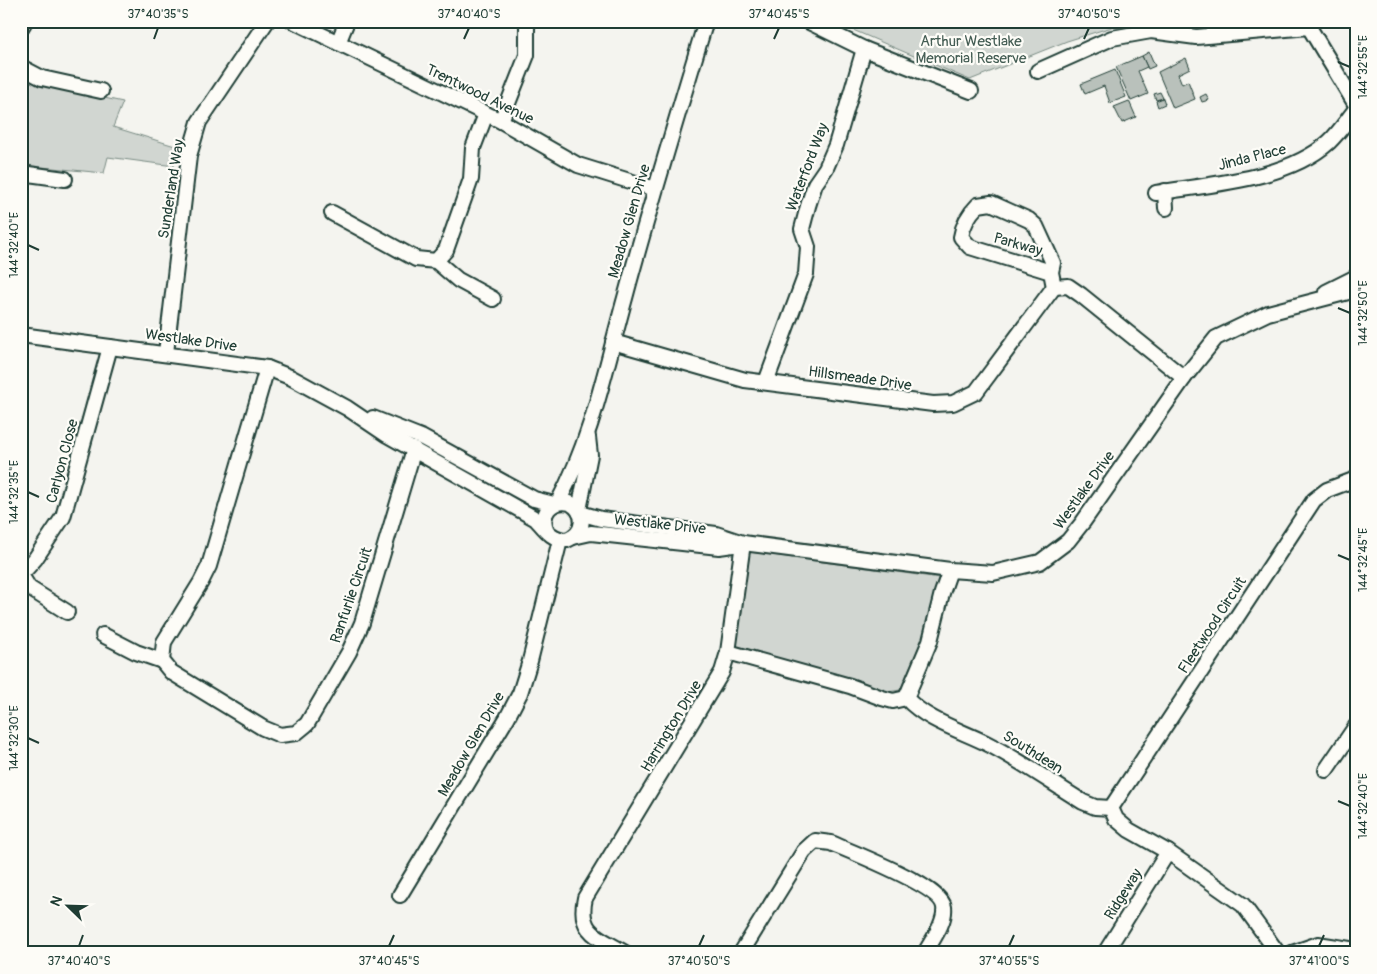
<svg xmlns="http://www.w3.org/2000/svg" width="1377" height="974" viewBox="0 0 1377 974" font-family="Pangolin,sans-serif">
  <rect width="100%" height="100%" fill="#f4f4ef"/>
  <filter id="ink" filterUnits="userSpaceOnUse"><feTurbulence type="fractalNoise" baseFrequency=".02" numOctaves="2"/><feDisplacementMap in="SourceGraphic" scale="10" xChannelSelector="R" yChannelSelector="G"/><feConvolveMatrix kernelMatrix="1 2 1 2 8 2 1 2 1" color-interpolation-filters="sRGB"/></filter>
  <g filter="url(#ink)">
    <g fill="#d1d6d1" stroke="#788a82">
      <path d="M832,21H1131L1067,41L970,80Z"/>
      <path d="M1158,21H1232L1185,28Z"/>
      <path d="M21,74L39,84L123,102L113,127L175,146L174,166L108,157L104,173L21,165Z"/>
      <path d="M750,552L947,579L936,586L923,637L900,690L888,692L736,647Z"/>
    </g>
    <g fill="#b9c1bb" stroke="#1f3d34">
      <path d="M1149,52L1155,66L1148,69L1142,56Z"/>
      <path d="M1142,56L1147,67L1138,71L1148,94L1131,101L1116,67Z"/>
      <path d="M1186,58L1190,68L1178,74L1182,84L1188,81L1195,99L1173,108L1158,72Z"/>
      <path d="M1115,70L1126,97L1110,103L1104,86L1085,94L1081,84Z"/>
      <path d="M1160,92L1163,98L1156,100L1154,94Z"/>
      <path d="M1206,94L1209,100L1202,102L1200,97Z"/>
      <path d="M1163,98L1165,104L1158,107L1156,101Z"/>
      <path d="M1129,101L1136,117L1122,123L1114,107Z"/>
    </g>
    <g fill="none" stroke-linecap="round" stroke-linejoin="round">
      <g stroke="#1f3d34" stroke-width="18">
        <g id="minor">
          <path d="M293,21L501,121L578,165L655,189"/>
          <path d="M807,21L864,49L971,91"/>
          <path d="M1309,27L1356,105"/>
          <path d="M21,28L25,21"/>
          <path d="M338,43L347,21"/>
          <path d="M21,67L42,78L101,91"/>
          <path d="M1038,71L1112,38L1151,31L1196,37L1309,27L1313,21"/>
          <path d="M501,121L527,55V27L529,21"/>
          <path d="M21,173L65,179"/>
          <path d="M1165,191L1166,208"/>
          <path d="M1156,193C1211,184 1287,180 1329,142C1339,133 1347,120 1356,109"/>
          <path d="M332,213L416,259L436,261L446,250L471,179L473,148L486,114"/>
          <path d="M436,261L458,280L493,299"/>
          <path d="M1051,272L970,247L961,237C963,224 969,214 978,205L991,203L1029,220L1036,226L1053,263L1051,272L1054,287"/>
          <path d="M1054,287L1068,286L1081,295L1184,378"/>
          <path d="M1326,292L1356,277"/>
          <path d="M21,335L267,368L290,377L347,408L387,435L536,519C545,529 552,540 567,540C585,533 587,513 570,503C551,499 539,514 547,531"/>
          <path d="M613,342L745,380L933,404L953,403L976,392L1054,287"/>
          <path d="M166,353L189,156L199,122L267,21"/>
          <path d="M267,368L209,566L201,582L164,642L162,661L171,672L263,728L280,735L296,733L307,724L349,652L362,623L414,449"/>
          <path d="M766,382L806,274L808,247L802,229L808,206L815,184L826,168L836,145L864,49"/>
          <path d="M373,418L421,437L534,499L554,504"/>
          <path d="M558,502C592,439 606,366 625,298C650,205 678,113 706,21"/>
          <path d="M579,510L590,455L588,437"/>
          <path d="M580,513L601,519L716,534L743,543L950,570L993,573L1040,562L1068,541L1083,522L1184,378L1216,338L1268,313L1356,290"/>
          <path d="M573,537L591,533L719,547L740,544"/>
          <path d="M21,571L27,568L35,559L63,517L110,347"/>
          <path d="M21,575L29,588L67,612"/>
          <path d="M103,635L136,652L162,661"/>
          <path d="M728,652L850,686L882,698L893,701L906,698C927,721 960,730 988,744C1021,761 1052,783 1083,802L1095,807L1111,808L1116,819L1129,830L1168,852L1243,905L1278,953"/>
          <path d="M906,698L930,641L942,593L950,570"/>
          <path d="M1326,770L1356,726"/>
          <path d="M1111,808L1314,500L1327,490L1356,479"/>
          <path d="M400,895L507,718L520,693L530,661L560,540"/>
          <path d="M625,953C599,937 577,933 585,898L722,672L728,652L743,543"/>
          <path d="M741,953L804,851L815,841L831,843C851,852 941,886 944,907C946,922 932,940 925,953"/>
          <path d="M1105,953L1168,852"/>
          <path d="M1292,953L1318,944L1356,950"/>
        </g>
      </g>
      <use href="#minor" stroke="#fdfcf7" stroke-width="14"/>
    </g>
  </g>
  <path fill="none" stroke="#1f3d34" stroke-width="2" d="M154,39L158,28M464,39L469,28M774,39L779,28M1084,39L1089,28M1338,62L1350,67M28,245L39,250M1338,308L1350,313M28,492L39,497M1338,555L1350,560M28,738L39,743M1338,801L1350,806M79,946L83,935M389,946L394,935M699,946L704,935M1009,946L1014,935M1319,946L1324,935"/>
  <g text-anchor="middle" stroke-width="4.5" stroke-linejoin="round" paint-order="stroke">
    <g font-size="15" fill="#435c53" stroke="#fdfcf7">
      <text x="971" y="46">Arthur Westlake<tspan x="971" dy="17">Memorial Reserve</tspan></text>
    </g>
    <g font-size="15" fill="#1f3d34" stroke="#fdfcf7">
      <text transform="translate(480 94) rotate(26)" y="5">Trentwood Avenue</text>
      <text transform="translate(1252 157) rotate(-14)" y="5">Jinda Place</text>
      <text transform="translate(807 167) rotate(-69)" y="5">Waterford Way</text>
      <text transform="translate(171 189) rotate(-81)" y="5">Sunderland Way</text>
      <text transform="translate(629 221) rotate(-74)" y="5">Meadow Glen Drive</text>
      <text transform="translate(1018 244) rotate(16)" y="5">Parkway</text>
      <text transform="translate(191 340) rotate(8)" y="5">Westlake Drive</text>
      <text transform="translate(860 378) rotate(8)" y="5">Hillsmeade Drive</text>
      <text transform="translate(62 461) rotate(-75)" y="5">Carlyon Close</text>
      <text transform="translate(1084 490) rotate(-54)" y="5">Westlake Drive</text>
      <text transform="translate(660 524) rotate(6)" y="5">Westlake Drive</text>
      <text transform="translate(351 595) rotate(-71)" y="5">Ranfurlie Circuit</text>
      <text transform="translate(1212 625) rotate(-57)" y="5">Fleetwood Circuit</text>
      <text transform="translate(671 726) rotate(-59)" y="5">Harrington Drive</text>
      <text transform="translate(471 744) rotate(-60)" y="5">Meadow Glen Drive</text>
      <text transform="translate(1033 752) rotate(32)" y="5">Southdean</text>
      <text transform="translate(1123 894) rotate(-58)" y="5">Ridgeway</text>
    </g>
  </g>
  <rect width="1377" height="974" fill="none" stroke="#fdfcf7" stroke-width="55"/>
  <g transform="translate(68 906) rotate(293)" stroke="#fdfcf7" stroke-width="4" paint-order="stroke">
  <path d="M0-4L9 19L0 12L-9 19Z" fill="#1f3d34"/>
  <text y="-8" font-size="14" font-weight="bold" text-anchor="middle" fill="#1f3d34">N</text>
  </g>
  <rect x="28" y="28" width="1322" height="918" fill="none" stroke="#1f3d34" stroke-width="2"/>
  <g font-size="12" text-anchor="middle" fill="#1f3d34">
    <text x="158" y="18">37°40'35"S</text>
    <text x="469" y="18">37°40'40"S</text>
    <text x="779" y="18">37°40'45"S</text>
    <text x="1089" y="18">37°40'50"S</text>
    <text transform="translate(1363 67) rotate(-90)" y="4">144°32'55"E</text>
    <text transform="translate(14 245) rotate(-90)" y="4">144°32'40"E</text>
    <text transform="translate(1363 313) rotate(-90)" y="4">144°32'50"E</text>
    <text transform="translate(14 492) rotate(-90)" y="4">144°32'35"E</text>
    <text transform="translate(1363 560) rotate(-90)" y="4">144°32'45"E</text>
    <text transform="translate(14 738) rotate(-90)" y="4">144°32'30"E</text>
    <text transform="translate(1363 806) rotate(-90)" y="4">144°32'40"E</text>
    <text x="79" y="965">37°40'40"S</text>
    <text x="389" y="965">37°40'45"S</text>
    <text x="699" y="965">37°40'50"S</text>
    <text x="1009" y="965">37°40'55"S</text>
    <text x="1319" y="965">37°41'00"S</text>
  </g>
</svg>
